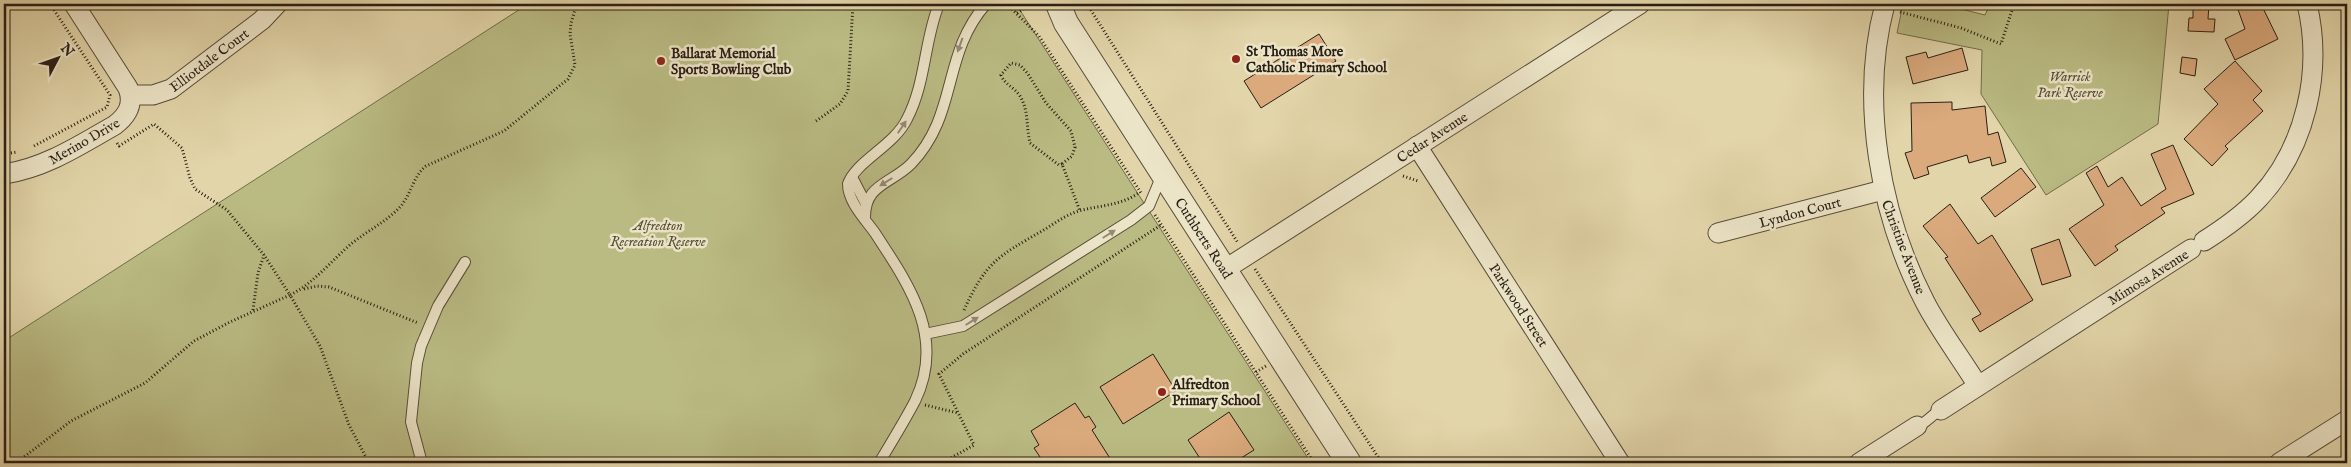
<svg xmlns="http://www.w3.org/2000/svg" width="2351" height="467" viewBox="0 0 2351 467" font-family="'IM FELL English',serif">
  <rect width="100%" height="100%" fill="#e2d5a9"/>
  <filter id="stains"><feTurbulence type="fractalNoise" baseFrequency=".004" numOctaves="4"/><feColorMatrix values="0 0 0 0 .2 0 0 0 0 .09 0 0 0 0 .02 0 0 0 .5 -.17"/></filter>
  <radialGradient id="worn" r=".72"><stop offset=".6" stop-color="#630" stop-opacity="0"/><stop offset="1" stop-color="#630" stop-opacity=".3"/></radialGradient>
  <g fill="#babb83" stroke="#726c4c">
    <path d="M528,4H1016L1311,463H4V341Z"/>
    <path d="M1903,4H1941L1985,15L1990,4H2169L2158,124L2046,195L1981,94L1982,50L1897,33Z"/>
  </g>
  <g fill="#daaa7d" stroke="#291e14">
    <path d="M2193,4H2209L2208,19H2215L2214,32L2188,31L2189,18H2193Z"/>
    <path d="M2236,4H2261L2278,39L2235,60L2225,39L2245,29Z"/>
    <path d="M1319,34L1336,61L1261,108L1244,81Z"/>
    <path d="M1962,48L1968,70L1913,84L1906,57L1926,52L1928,58Z"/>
    <path d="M2182,57L2197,59L2195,76L2180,73Z"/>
    <path d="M2235,61L2262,91L2253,100L2263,111L2225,146L2228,149L2212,166L2184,139L2218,104L2204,89Z"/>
    <path d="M1952,102V110L1985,106L1988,135L1998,132L2006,162L1992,166L1990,157L1969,163L1967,155L1927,167L1929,174L1914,179L1905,153L1912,151L1911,103Z"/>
    <path d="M2173,145L2194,194L2161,208L2165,213L2115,246L2118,250L2095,266L2069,229L2104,205L2086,173L2097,166L2108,187L2122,177L2141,206L2166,189L2151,154Z"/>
    <path d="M2021,168L2036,187L1995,217L1981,198Z"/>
    <path d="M1950,204L1978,244L1992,235L2033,300L1980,332L1972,319L1981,314L1945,258L1948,257L1923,226Z"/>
    <path d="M2059,239L2071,276L2042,285L2031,249Z"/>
    <path d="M1153,354L1176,391L1123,424L1100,387Z"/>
    <path d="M1075,403L1085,418L1089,416L1096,427L1092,430L1113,463H1044L1034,448L1039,445L1031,431Z"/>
    <path d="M1229,412L1254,450L1233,463H1203L1188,440Z"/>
  </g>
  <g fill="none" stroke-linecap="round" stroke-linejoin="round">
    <g stroke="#574c39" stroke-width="12">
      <g id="service">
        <path d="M852,177L866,204"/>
        <path d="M865,219C864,184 891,184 911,164C959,114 941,55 986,4"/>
        <path d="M925,334L963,326L1131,220L1149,206L1162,175"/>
        <path d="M1917,426C1926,424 1932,414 1941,410"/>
        <path d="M422,463L411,422L417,363L421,346L438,306L465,262"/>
        <path d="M879,463C891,443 904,422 915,401C946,337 909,285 875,233C865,219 848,202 848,184C856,161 894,146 907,119C926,83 924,41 939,4"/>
      </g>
    </g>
    <g stroke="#574c39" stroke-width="21">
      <g id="minor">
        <path d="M1885,4C1859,101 1880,215 1925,302C1940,331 1961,358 1978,386"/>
        <path d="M131,95H153L171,89L262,20L277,4"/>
        <path d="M1417,146L1620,463"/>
        <path d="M4,174C45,168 80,145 115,125C128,115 134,104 128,88L74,4"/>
        <path d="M1718,233L1883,190"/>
        <path d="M2204,241C2223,229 2242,216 2258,199C2306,148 2323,71 2307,4"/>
        <path d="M1224,270L1640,4"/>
        <path d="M1941,410L2191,249"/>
        <path d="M1859,463L1917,426"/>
        <path d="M2279,463L2347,420"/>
      </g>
    </g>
    <g stroke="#574c39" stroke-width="26">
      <path id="tertiary" d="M1058,4L1066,23L1349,463"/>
    </g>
    <g stroke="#291e14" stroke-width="3" stroke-dasharray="1 2.5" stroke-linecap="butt">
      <path d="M1007,4L1039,36L1141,193"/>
      <path d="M1087,4L1238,243"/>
      <path d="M1900,12L1961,28L2001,44L2014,4"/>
      <path d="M1017,13L1031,4"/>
      <path d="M816,121L840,104L848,91L853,4"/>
      <path d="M117,143L119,146L154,124L182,148L190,178L195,189L227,210L264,255L290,295C313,284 331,261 351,244C367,231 386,222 400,207C411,195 413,176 426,166L504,131L568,79L575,65L570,34L571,23L575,10L582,4"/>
      <path d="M34,146L107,107L110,95L50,4"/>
      <path d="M4,154L17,152"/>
      <path d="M1062,164L1059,165L1030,143C1026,127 1029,111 1020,96C1014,87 1005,85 1001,75L1011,63L1020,65L1028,74L1046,103L1071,131L1075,147L1072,156L1062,164L1080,211"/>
      <path d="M1403,176L1418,181"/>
      <path d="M1155,215L1314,463"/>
      <path d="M1255,269L1382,463"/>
      <path d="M304,289L317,286L329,287L418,323"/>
      <path d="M253,310L258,273L264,255"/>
      <path d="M964,310C986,262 997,257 1042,231C1054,224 1065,215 1079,211C1100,205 1121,206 1140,192"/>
      <path d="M1256,372L1266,366"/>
      <path d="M925,405L958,413"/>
      <path d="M16,463L71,421L145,383L194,341L230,322L290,295L320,346L349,425L369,463"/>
      <path d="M942,463L974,445L939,374L963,354L1161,225"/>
    </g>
    <use href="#service" stroke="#ece4c7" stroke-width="10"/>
    <use href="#minor" stroke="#ece4c7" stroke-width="19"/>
    <use href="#tertiary" stroke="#ece4c7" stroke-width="24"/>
  </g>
  <defs><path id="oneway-solid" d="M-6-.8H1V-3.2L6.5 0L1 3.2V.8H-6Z" transform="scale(1.25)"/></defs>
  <g fill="#948b76">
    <use href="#oneway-solid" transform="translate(960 45) rotate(110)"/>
    <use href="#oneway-solid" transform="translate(902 127) rotate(-56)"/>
    <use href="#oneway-solid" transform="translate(886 182) rotate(148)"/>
    <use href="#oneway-solid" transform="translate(1109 234) rotate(-32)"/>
    <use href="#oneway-solid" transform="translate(972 321) rotate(-32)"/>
  </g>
  <g fill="#8f2418" stroke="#ece4c7" stroke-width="2">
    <circle cx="1236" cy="59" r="5"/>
    <circle cx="661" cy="61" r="5"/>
    <circle cx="1162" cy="392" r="5"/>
  </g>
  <g text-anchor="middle" stroke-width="5" stroke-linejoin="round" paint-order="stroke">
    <g font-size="14" font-weight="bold" fill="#291e14" stroke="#ece4c7" text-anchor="start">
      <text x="1246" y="56">St Thomas More<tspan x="1246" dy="16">Catholic Primary School</tspan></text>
      <text x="671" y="58">Ballarat Memorial<tspan x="671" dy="16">Sports Bowling Club</tspan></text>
      <text x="1172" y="389">Alfredton<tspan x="1172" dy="16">Primary School</tspan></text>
    </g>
    <g font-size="14" fill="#291e14" stroke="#ece4c7">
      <text transform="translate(209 60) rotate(-37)" y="5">Elliotdale Court</text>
      <text transform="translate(1432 137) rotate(-33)" y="5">Cedar Avenue</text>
      <text transform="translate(84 141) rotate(-30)" y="5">Merino Drive</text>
      <text transform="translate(1800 212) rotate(-15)" y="5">Lyndon Court</text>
      <text transform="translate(1204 238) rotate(57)" y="5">Cuthberts Road</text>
      <text transform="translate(1904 247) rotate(69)" y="5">Christine Avenue</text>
      <text transform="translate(2148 277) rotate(-32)" y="5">Mimosa Avenue</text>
      <text transform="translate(1519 305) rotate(57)" y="5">Parkwood Street</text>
    </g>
    <g font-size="14" font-style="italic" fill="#544d35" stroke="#ece4c7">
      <text x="2070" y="81">Warrick<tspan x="2070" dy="16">Park Reserve</tspan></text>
      <text x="658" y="230">Alfredton<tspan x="658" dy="16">Recreation Reserve</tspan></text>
    </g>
  </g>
  <rect width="2351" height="467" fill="none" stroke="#e2d5a9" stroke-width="20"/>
  <rect x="5" y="5" width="2341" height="457" fill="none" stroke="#291e14" stroke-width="2.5"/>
  <rect x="10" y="10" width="2331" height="447" fill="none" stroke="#291e14"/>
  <g transform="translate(58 58) rotate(49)" stroke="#ece4c7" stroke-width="4" paint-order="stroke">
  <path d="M0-4L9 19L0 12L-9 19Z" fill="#291e14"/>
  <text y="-8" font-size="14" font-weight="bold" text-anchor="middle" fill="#291e14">N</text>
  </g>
  <rect width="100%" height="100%" filter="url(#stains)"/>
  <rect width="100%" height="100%" fill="url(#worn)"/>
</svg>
